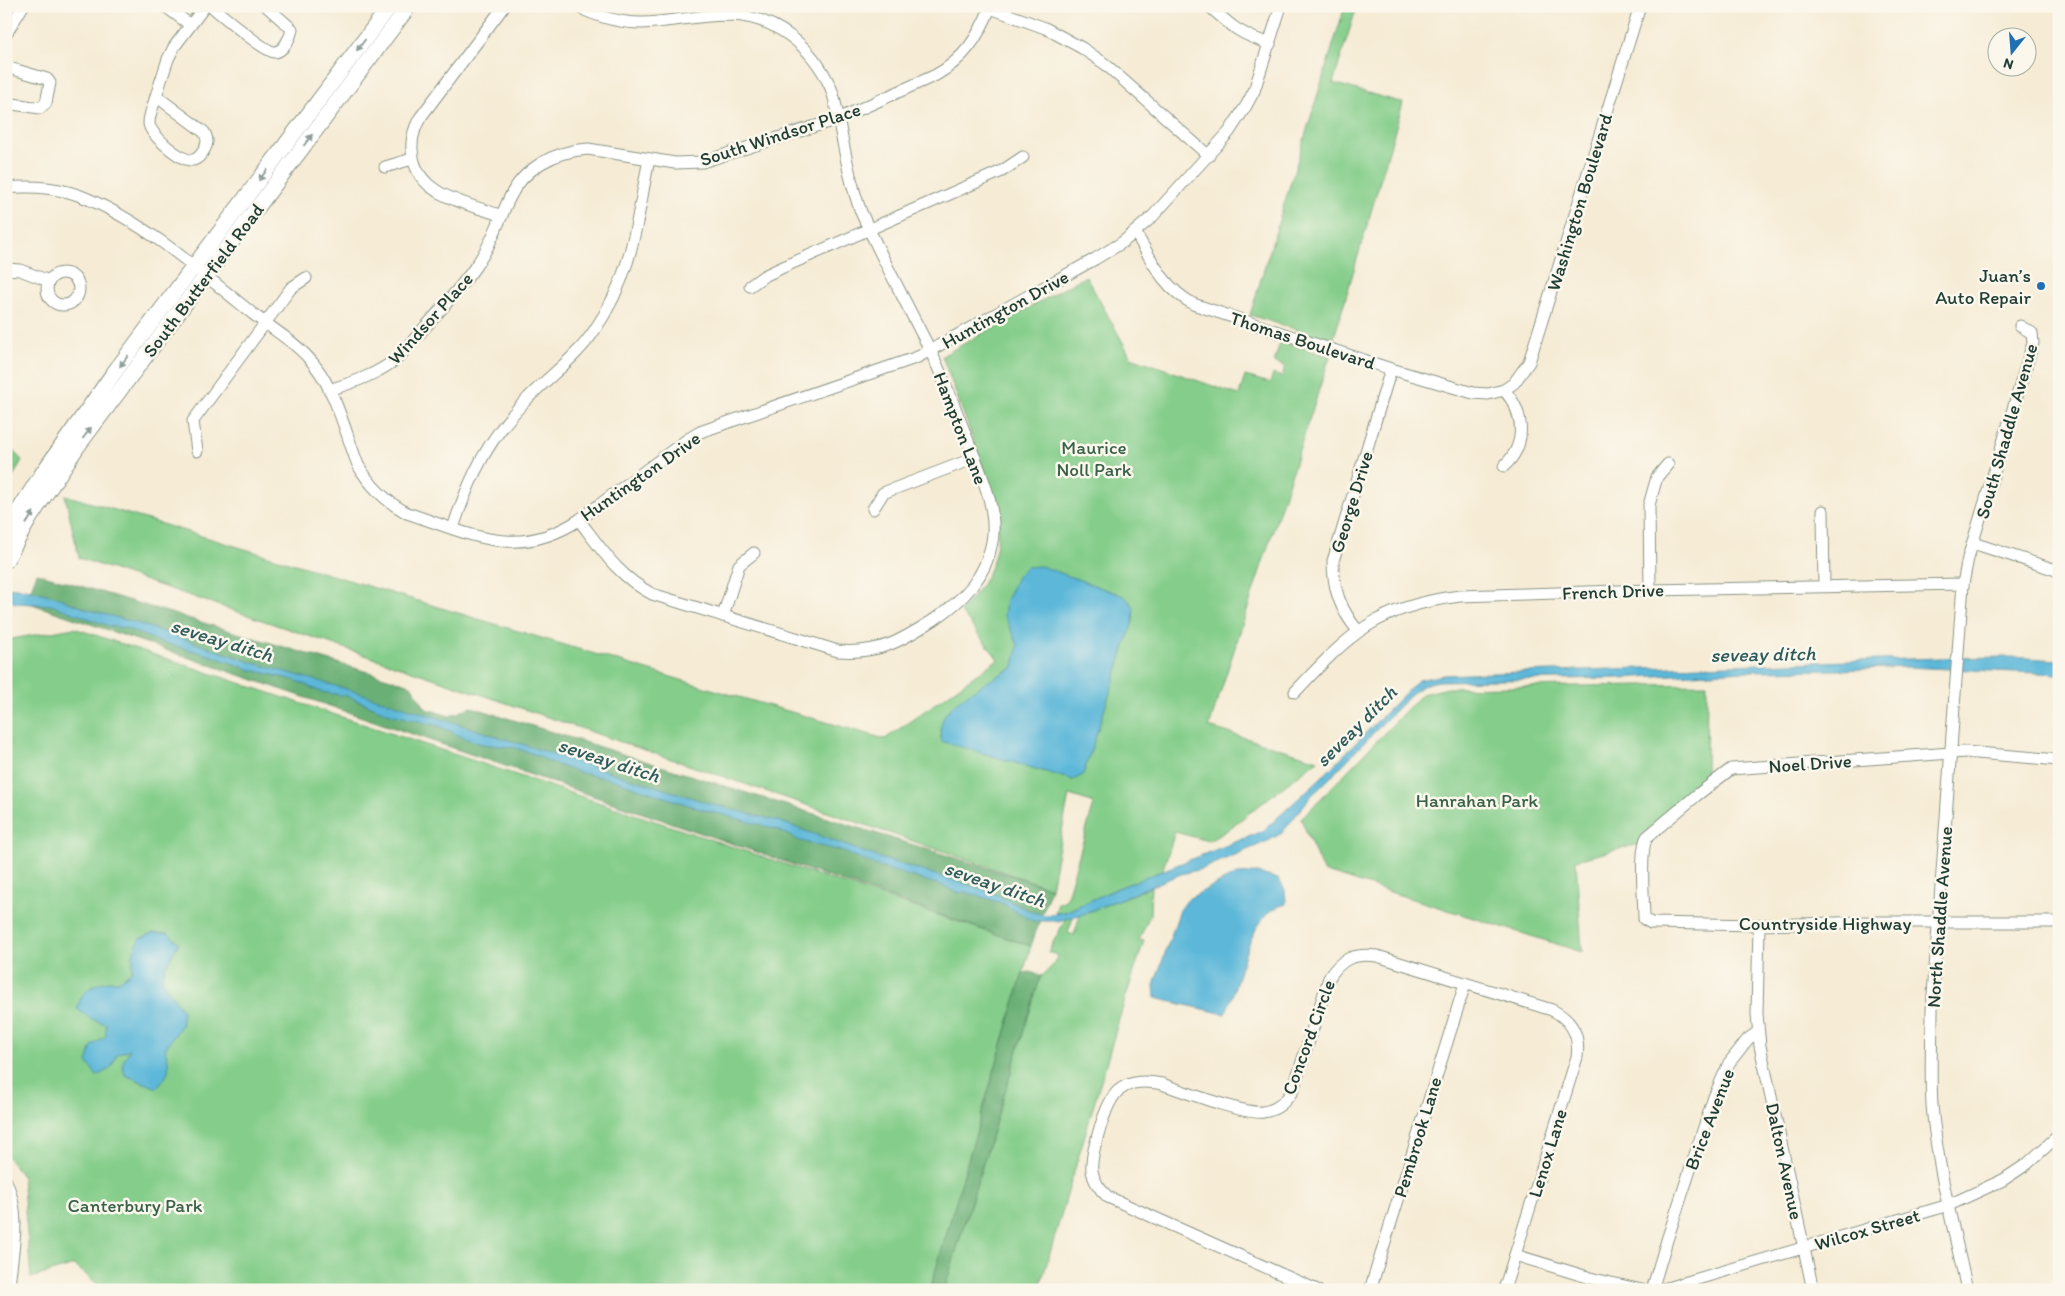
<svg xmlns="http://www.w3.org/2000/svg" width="2065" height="1296" viewBox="0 0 2065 1296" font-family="Itim,sans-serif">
  <rect width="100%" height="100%" fill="#fbf7ec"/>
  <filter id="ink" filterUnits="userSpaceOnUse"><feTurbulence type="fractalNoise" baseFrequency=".02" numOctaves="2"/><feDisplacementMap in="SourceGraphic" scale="10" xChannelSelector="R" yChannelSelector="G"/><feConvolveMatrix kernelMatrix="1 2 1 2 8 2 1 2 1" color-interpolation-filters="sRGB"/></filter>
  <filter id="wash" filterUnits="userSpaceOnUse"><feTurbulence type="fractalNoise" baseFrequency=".0096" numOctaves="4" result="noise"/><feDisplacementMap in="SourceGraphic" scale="20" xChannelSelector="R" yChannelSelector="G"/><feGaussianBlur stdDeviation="1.12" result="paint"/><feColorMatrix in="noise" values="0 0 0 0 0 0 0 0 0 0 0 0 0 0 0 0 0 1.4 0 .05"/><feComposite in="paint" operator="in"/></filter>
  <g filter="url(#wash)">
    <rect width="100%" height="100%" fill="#f6ecd6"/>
    <g fill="#84cd8a" stroke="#52855f">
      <path d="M1345,6H1357L1333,83L1403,103L1333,341L1250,315Z"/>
      <path d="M1086,276L1131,357L1227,391L1239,395L1245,376L1270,383L1273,374L1282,377L1285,366L1274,363L1280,342L1330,356L1209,727L1318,760L1226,831L1209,841L1175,832L1162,872L1118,888L1065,912L1055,913L1058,903L1066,900L1093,807L1092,802L1069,795L1051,888L79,558L65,495L708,688L885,739L998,659L960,611C995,577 1005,540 993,493L942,356Z"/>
      <path d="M6,444L22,460L6,490Z"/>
      <path d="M74,628L1031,946L930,1290H105L74,1265L31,1278L22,1176L6,1155V640Z"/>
      <path d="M1707,684L1706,781L1646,832L1639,844L1576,860L1582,952L1323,871L1301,819L1422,694L1448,688Z"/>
      <path d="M1151,887L1150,915L1139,940L1144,941L1124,1003L1039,1290H944L1040,978L1055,963L1058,955L1048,952L1066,918L1073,917L1068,933L1074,935L1080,915Z"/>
    </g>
    <g fill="#6bb076" stroke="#457655">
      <path d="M37,573L411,685L426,709L450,716L472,707L1051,888L1031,946L26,602Z"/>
      <path d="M1030,972L1042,976L1040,978L944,1290H930L1023,973Z"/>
    </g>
    <g fill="#5bb7d9" stroke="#3d7a86">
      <path d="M1041,566L1124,596L1134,607L1133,622L1083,775L1073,780L941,741C940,732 940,724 945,715C953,699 998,676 1014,667L1018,645L1004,615L1006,600L1018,575L1026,567Z"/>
      <path d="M6,587L26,589L54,596L89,610L137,623L254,663L350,690L718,806L778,821L880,858L989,891L1032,912L1045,915L1065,912L1118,888L1263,831L1326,773L1418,680L1444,675L1493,673L1939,658L2009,657L2059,660V674L1905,667L1842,670L1746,671L1619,678L1439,681C1427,683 1419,687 1410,695L1329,779L1311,796L1282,833L1268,841L1202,869L1181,874L1083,914L1058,921H1033L1002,903L965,892L957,893L944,886L882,868L841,851L800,841L776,829L697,808L614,780L578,772L554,764L536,755L516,748L482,744L464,738L439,726L390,714L347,696L321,692L294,680L251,670L209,655L160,642L125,628L109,626L51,605L15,603L6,598Z"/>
      <path d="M1258,873L1278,879L1285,890L1286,904C1246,913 1241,982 1225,1014L1155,998L1154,985L1180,910L1188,899L1205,890L1237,874Z"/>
      <path d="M152,933H168L179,943L165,967L162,981L183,1011L181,1026L165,1049C171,1067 170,1074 157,1088L125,1075L122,1064L130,1049L117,1054L111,1068L97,1076L87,1062L92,1046L106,1036V1024L91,1019L77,1009C82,988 98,980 119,981L132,971L133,954L139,939Z"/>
    </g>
  </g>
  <g filter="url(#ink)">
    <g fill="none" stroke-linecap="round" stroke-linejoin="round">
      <g stroke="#8a9485" stroke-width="13">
        <g id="street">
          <path d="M165,6L189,24"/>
          <path d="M211,6C221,14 264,51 274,52C284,52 291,36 292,29L266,6"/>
          <path d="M576,6C596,16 619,23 642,23C671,22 700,15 730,15C774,16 812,46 830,86C835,97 837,111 839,123C845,152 850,183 861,212C882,259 907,304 930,350C944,379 956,410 968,441C980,472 998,508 992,542C986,577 963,600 935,619C901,641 880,654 838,651L652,594C618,576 602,550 579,520"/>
          <path d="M985,6L1045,28L1082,48L1105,64L1209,156"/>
          <path d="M1209,6C1232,27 1240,34 1270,44"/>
          <path d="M6,34L23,6"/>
          <path d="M6,67L47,79L50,83L46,103L40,108L6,103"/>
          <path d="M156,96L204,132C208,139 208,143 204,150C202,154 197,160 192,160C182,162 149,134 149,123C149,114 154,105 156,96Z"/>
          <path d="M156,96L168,59L174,47L205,6"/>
          <path d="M385,167L412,159"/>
          <path d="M6,188C33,185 64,188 88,199C147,224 203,274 253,314C274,330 300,345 316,367C336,393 346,434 358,465C370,486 385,501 407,513C471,534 516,561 579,520L688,439L700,432L918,357L1095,259L1123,242L1152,217L1229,132L1246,106L1254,91L1281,6"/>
          <path d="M502,216C481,208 456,203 437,191C411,175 405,144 420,118L504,6"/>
          <path d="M1135,232C1153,262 1162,286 1193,304L1391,369L1473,393L1488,394L1504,390L1514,383L1529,362L1640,6"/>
          <path d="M6,269L20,270L49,281"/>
          <circle cx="63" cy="289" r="16"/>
          <path d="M750,286L764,276L781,268L1002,171L1023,157"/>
          <path d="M329,390C355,382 378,374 399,357C424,327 453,299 475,267C491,246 498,222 509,199C523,168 555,151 588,149L675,163L702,162L838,119L936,75C964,59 978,38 990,8"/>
          <path d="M197,451L193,421L291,288L306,278"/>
          <path d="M1504,466C1527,445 1525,413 1504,390"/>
          <path d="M873,509L883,493L975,458"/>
          <path d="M1823,511L1824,586"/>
          <path d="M453,528C470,476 489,437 528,398C550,375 576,358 594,331C633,274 636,224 649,159"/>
          <path d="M1973,543L2059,571"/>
          <path d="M1650,590L1649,505L1657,477L1668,464"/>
          <path d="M723,616L739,565L754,553"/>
          <path d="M1358,631C1340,609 1333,589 1333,561L1391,369"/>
          <path d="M1295,692C1349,634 1378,606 1460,596L1650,590L1963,584"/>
          <path d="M2059,760L1965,752L1731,769L1697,795L1647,837C1639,850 1644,901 1644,919L1651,923L1759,925L1870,922H2059"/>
          <path d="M1759,925L1757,1014L1760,1046L1813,1290"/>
          <path d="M6,1181C23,1221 11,1250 9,1290"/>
          <path d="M1515,1255L1594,1279L1642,1290"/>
          <path d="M1317,1290L1108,1197C1100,1190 1094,1182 1092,1171C1090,1155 1106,1101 1118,1091C1131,1080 1146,1081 1162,1084C1182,1091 1246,1115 1263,1112C1278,1110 1286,1101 1293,1090L1329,978C1341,958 1355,953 1377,956L1552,1010C1572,1020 1580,1036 1577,1057L1504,1290"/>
          <path d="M1370,1290L1465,984"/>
          <path d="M1652,1290L1667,1240L1714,1097L1729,1063L1748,1039L1758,1032"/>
          <path d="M1660,1290L1949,1205L2003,1180L2027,1164L2059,1135"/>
          <path d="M1967,1290C1954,1229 1937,1167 1932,1105C1930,1073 1932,1041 1932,1009L1963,584L1968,558L2033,343L2032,333L2020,326"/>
        </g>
      </g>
      <g stroke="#8a9485" stroke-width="17">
        <g id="secondary">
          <path d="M6,531L42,474L113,374L390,6"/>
          <path d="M6,560L29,519L77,447L409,6"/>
        </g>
      </g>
      <use href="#street" stroke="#fff" stroke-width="11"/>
      <use href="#secondary" stroke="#fff" stroke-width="15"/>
    </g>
    <defs><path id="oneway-solid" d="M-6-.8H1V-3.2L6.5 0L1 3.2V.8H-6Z" transform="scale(1.25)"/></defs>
    <g fill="#8f9e9a">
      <use href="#oneway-solid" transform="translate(361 45) rotate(127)"/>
      <use href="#oneway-solid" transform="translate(308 140) rotate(-53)"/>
      <use href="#oneway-solid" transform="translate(263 175) rotate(127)"/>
      <use href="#oneway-solid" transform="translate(124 361) rotate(127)"/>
      <use href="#oneway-solid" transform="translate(87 433) rotate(-53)"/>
      <use href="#oneway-solid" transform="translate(30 518) rotate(-58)"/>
    </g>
  </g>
  <circle fill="#1f6fb2" stroke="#fbf7ec" stroke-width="2" cx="2041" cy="286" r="5"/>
  <g text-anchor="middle" stroke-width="5" stroke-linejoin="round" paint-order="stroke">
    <g font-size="19" fill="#1f3d34" stroke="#fbf7ec">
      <text transform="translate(780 134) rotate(-18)" y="7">South Windsor Place</text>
      <text transform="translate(1579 202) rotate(-73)" y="7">Washington Boulevard</text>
      <text transform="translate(203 280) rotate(-53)" y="7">South Butterfield Road</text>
      <text transform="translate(1005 309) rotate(-29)" y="7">Huntington Drive</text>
      <text transform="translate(430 318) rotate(-48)" y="7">Windsor Place</text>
      <text transform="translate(1303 340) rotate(18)" y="7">Thomas Boulevard</text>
      <text transform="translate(961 428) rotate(69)" y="7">Hampton Lane</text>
      <text transform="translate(2006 431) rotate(-74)" y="7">South Shaddle Avenue</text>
      <text transform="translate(640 476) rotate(-35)" y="7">Huntington Drive</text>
      <text transform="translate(1351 502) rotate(-73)" y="7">George Drive</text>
      <text transform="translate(1613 591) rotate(-2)" y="7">French Drive</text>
      <text transform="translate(1810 763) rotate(-4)" y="7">Noel Drive</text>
      <text transform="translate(1939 917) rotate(-86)" y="7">North Shaddle Avenue</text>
      <text x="1825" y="930">Countryside Highway</text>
      <text transform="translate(1308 1037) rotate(-70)" y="7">Concord Circle</text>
      <text transform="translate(1709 1119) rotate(-69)" y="7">Brice Avenue</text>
      <text transform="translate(1417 1137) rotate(-73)" y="7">Pembrook Lane</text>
      <text transform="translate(1547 1153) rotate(-73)" y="7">Lenox Lane</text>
      <text transform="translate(1785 1161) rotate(78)" y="7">Dalton Avenue</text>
      <text transform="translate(1867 1229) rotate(-16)" y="7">Wilcox Street</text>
    </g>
    <g font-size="19" fill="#1f3d34" stroke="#fbf7ec" text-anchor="end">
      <text x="2031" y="282">Juan’s<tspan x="2031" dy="22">Auto Repair</tspan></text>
    </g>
    <g font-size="19" fill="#38614a" stroke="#fbf7ec">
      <text x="1094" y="454">Maurice<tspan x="1094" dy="22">Noll Park</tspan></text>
      <text x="1477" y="807">Hanrahan Park</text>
      <text x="135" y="1212">Canterbury Park</text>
    </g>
    <g font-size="20" font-style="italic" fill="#2e5c5d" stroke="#fbf7ec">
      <text transform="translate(222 640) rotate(17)" y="7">seveay ditch</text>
      <text transform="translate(1763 654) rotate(-1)" y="7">seveay ditch</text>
      <text transform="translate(1356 726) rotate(-45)" y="7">seveay ditch</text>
      <text transform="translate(609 760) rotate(18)" y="7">seveay ditch</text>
      <text transform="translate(995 884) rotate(19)" y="7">seveay ditch</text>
    </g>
  </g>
  <rect width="2065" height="1296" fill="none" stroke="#fbf7ec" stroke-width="25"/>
  <g transform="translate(2012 52) rotate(197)"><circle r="24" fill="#fbf7ec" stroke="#a3ada2"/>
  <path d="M0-4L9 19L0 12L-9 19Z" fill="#1f6fb2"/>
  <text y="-8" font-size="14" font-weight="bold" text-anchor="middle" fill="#1f3d34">N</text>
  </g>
</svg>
